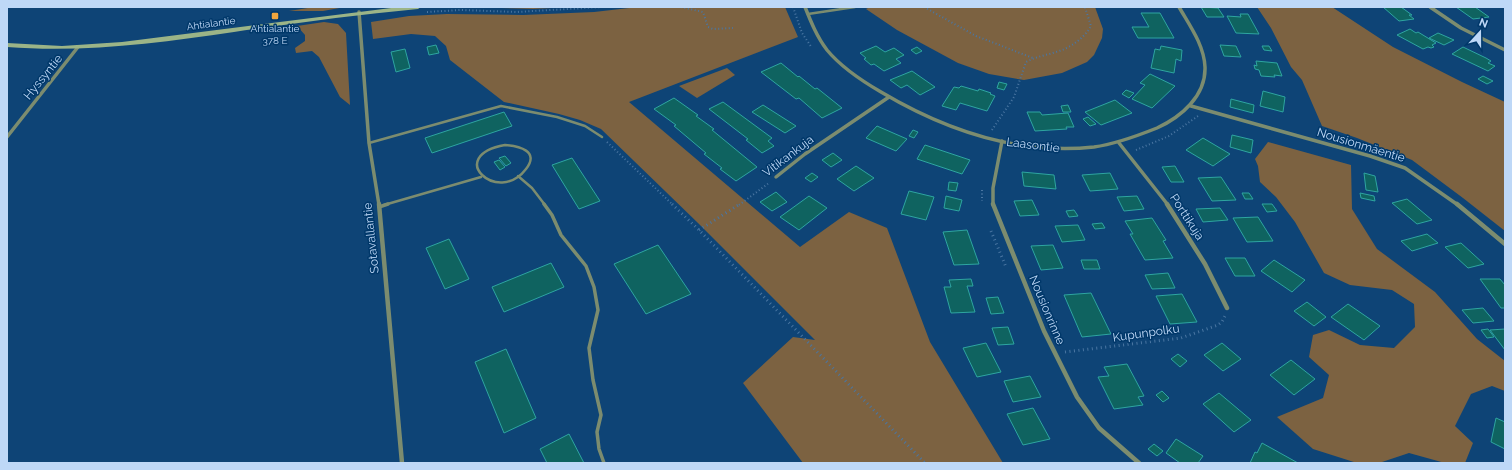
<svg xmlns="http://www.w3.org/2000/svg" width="1512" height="470" viewBox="0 0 1512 470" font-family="Raleway,sans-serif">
  <rect width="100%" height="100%" fill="#0e4476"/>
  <g fill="#7c6241">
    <path d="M314,7H345L323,11H289Z"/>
    <path d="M465,7H571L533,9Z"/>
    <path d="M638,7H785L798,37L629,102L800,247L849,212L887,228L930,342L1003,463H803L743,383L793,337L815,340L698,223L601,129L580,120L559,114L504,102L450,60L446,46L435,36L411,34L373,39L371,22L409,16L447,14L523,15L594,12Z"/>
    <path d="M870,7H1095L1103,29L1102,38L1094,55L1087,62L1062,73L1024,80L989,74L958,63L897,30L866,9Z"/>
    <path d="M1257,7H1332L1393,47L1462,82L1505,102V231L1463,198L1412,160L1357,138L1322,126L1302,80L1291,67L1271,28Z"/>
    <path d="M324,22L338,24L346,33L350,105L340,97L319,57L312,51L296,53L295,48L305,41V35L297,26Z"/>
    <path d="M727,68L735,75L697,98L679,86Z"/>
    <path d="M1268,142L1351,165L1352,209L1377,249L1435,292L1477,339L1505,361V391L1492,386L1471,394L1455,426L1473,443L1465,463H1445L1409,453L1379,463H1357L1313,449L1277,417L1323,398L1329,375L1309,357L1313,335L1329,330L1360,345L1394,348L1415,327L1414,304L1392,290L1350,285L1324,273L1295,222L1276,197L1260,182L1258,166L1255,159Z"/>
  </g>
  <g fill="#0f6360" stroke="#2ea5a1">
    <path d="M1201,7L1218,8L1224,17H1207Z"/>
    <path d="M1383,7H1401L1412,15H1409L1414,19L1399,21Z"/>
    <path d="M1456,7H1475L1489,17L1473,19Z"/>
    <path d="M1141,13H1160L1174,38H1138L1132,27H1149Z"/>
    <path d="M1240,14H1248L1259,34L1236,33L1227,16L1241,17Z"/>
    <path d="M1410,29L1416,33L1418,32L1436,43L1432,45L1434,47L1431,48L1428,47L1423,49L1397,35Z"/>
    <path d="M1438,33L1454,40L1444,45L1429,38Z"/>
    <path d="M436,45L439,53L429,55L427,47Z"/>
    <path d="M1220,45L1236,46L1241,57L1224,56Z"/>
    <path d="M876,46L885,52L894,48L904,55L896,59L901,63L884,71L874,64L871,65L864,59L866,58L860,53Z"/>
    <path d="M1161,46L1182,50L1181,61L1176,59L1174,73L1151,68L1155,49L1160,50Z"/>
    <path d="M1262,46H1269L1272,51L1264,50Z"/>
    <path d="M917,47L922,51L916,54L911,50Z"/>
    <path d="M1463,47L1486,58L1491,61L1488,63L1495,66L1488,71L1452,54Z"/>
    <path d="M405,49L410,68L396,72L391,52Z"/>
    <path d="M1256,61L1277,63L1282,76L1274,75L1275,77L1261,76L1259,70L1255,69L1254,65L1257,66Z"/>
    <path d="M781,63L798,77L799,76L815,89L817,88L842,108L822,118L799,98L796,99L761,72Z"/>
    <path d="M912,71L935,87L920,95L907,85L901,88L890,80Z"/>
    <path d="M1150,74L1175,86L1152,108L1132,99L1145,85L1140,83Z"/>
    <path d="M1483,76L1493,81L1487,84L1478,79Z"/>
    <path d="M999,82L1007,84L1004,90L997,88Z"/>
    <path d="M961,86L978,91L979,89L991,93L990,94L995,96L987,111L960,103L956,110L942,106L954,87L959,88Z"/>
    <path d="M1126,90L1134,93L1129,98L1122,94Z"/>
    <path d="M1263,91L1285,97L1283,112L1260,106Z"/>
    <path d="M674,98L698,115L696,116L714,129L712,130L757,167L736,181L720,169L722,168L704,154L706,153L674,126L676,125L654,109Z"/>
    <path d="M1231,99L1254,105L1253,113L1230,107Z"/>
    <path d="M1115,100L1132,113L1101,125L1085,112Z"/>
    <path d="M723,102L772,138L768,141L774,146L762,153L746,140L748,139L709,109Z"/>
    <path d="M763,105L796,126L785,133L752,112Z"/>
    <path d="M1068,105L1071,112H1063L1061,106Z"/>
    <path d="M504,112L512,126L432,153L425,138Z"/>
    <path d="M1027,112H1040L1042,115L1068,113L1074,127H1066L1067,129L1035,131Z"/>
    <path d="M1088,117L1096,124L1090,126L1083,119Z"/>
    <path d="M877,126L907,139L896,151L866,138Z"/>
    <path d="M913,130L918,132L914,138L909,136Z"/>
    <path d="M1232,135L1253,140L1251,153L1230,147Z"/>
    <path d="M1203,138L1230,154L1213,166L1186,150Z"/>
    <path d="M925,145L970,160L962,174L917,159Z"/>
    <path d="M833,153L842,160L831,167L822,160Z"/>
    <path d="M505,156L511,163L506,166L499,158Z"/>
    <path d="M572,158L600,201L579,209L552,165Z"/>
    <path d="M499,160L505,167L500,170L494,162Z"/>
    <path d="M856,166L874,178L854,191L837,179Z"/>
    <path d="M1175,166L1184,182H1171L1162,167Z"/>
    <path d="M1022,172L1054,175L1056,189L1024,186Z"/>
    <path d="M812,173L818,177L811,182L805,178Z"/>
    <path d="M1110,173L1118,189L1090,191L1082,175Z"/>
    <path d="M1364,173L1375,176L1378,192L1366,190Z"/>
    <path d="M1221,177L1236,200L1212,201L1198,178Z"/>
    <path d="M949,182L958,183L956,191L948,190Z"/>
    <path d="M909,191L934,197L926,220L901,214Z"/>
    <path d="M776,192L787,202L772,211L760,202Z"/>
    <path d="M1242,193H1249L1253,199H1245Z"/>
    <path d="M1360,193L1374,196L1375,201L1361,198Z"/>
    <path d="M809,196L827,208L799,230L780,217Z"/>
    <path d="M946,196L962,200L959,211L944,208Z"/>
    <path d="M1137,196L1144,209L1124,211L1117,197Z"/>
    <path d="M1407,199L1432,220L1417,224L1392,203Z"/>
    <path d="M1032,200L1039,215L1020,216L1014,201Z"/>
    <path d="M1262,204H1272L1277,211L1267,212Z"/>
    <path d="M1220,208L1228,220L1203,222L1196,209Z"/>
    <path d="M1074,210L1078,216L1069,217L1066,211Z"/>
    <path d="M1258,217L1273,241L1247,242L1233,218Z"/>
    <path d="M1152,218L1166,240L1163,241L1173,258L1145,260L1130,234H1133L1125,221Z"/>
    <path d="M1102,223L1105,228L1095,229L1092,224Z"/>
    <path d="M1078,225L1085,240L1062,242L1055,226Z"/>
    <path d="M967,230L979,264L954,265L943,232Z"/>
    <path d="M1427,234L1438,243L1412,251L1401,241Z"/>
    <path d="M449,239L469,279L445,289L426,248Z"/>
    <path d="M1461,243L1484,264L1468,268L1445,247Z"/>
    <path d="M658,245L691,294L646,314L614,264Z"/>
    <path d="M1053,245L1063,268L1041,270L1031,246Z"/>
    <path d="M1225,258H1245L1255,276H1235Z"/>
    <path d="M1081,260H1097L1100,269H1084Z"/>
    <path d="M1274,260L1305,280L1292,292L1261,271Z"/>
    <path d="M551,263L564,287L504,312L492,287Z"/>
    <path d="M1168,273L1175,288L1152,289L1145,275Z"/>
    <path d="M971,279L973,286H967L975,312L951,313L944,287H951L949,280Z"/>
    <path d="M1480,279H1500L1505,285V308H1501Z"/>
    <path d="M1091,293L1111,334L1082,337L1064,295Z"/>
    <path d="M1182,294L1197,322L1170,324L1156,296Z"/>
    <path d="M998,297L1004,313L991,314L986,298Z"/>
    <path d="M1307,302L1326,317L1314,326L1294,311Z"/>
    <path d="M1348,304L1380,326L1364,340L1331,317Z"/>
    <path d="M1483,308L1494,321L1473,323L1462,310Z"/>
    <path d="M1008,327L1014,344L998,345L992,328Z"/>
    <path d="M1488,329L1494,337L1487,338L1481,330Z"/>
    <path d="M1505,329V350L1490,330Z"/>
    <path d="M986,343L1001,372L977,377L963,348Z"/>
    <path d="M1222,343L1241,359L1223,371L1204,355Z"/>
    <path d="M506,349L536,418L504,433L475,362Z"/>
    <path d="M1178,354L1187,361L1180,367L1171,359Z"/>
    <path d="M1291,360L1315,379L1294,395L1270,375Z"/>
    <path d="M1127,364L1144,396L1138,397L1143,405L1114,409L1098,377L1109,376L1104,367Z"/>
    <path d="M1030,376L1041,397L1013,402L1004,381Z"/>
    <path d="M1162,391L1169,398L1163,402L1156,395Z"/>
    <path d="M1219,393L1251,420L1234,432L1203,404Z"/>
    <path d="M1033,408L1050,439L1023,445L1007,414Z"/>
    <path d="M1496,418L1505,422V449L1491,442Z"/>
    <path d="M569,434L584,463H547L540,449Z"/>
    <path d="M1176,439L1203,456L1198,463H1180L1166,453Z"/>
    <path d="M1262,443L1298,463H1250L1255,452L1257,453Z"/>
    <path d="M1154,444L1163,451L1157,456L1148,449Z"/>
  </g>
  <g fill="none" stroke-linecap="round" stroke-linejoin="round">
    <g stroke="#4a76a2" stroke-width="2" stroke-dasharray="1 2.5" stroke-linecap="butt">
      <path d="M681,7L703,12L708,27L713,29L733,28"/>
      <path d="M793,7L802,33L812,48"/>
      <path d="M924,7L976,36L1033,58"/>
      <path d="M987,7H1026"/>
      <path d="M1134,7H1166"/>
      <path d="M427,12L460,10L516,12L602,7"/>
      <path d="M992,130L1014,97L1026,62C1037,56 1048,55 1059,51C1072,47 1085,37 1091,26L1085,7"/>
      <path d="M607,142L673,205"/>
      <path d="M1136,150L1169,136L1198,116"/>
      <path d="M982,190V201"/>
      <path d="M739,205L769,183"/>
    </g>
    <g stroke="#4a76a2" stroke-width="3" stroke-dasharray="1 3.5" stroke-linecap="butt">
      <path d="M672,204L699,230L925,463"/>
      <path d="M699,230L740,204"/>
      <path d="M991,231L1006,267"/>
      <path d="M1065,352L1181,338L1218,325L1222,322L1225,316"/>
    </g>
    <g stroke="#7c8c6f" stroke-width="2.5">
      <path d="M808,14L855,7"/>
      <path d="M369,143L501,106L557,117L585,126L602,137"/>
      <path d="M505,145C519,146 540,151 526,169C498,206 444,156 505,145Z"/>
      <path d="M518,176L532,188L545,205"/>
      <path d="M384,205L481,177"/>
    </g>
    <g stroke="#7c8c6f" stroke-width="3.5">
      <path d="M544,204L552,215L561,235L586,266L594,287L598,310L589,348L593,380L601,415L597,432L599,449L604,463"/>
      <path d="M379,207L388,204"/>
    </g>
    <g stroke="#7c8c6f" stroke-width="3.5">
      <path d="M805,7C811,22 817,37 827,50C841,67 862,81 881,92C945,130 1019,155 1094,147C1116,144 1137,136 1157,128C1181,117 1206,96 1205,67C1204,45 1190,26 1179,7"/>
      <path d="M1430,7L1461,28L1505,50"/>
      <path d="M359,12L369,143L379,205"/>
      <path d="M1191,106L1370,156L1405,168L1458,205"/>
      <path d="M7,137L78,47"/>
      <path d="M1119,143L1168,205"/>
      <path d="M776,177L805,154L889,97"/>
      <path d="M993,205V188L1002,141"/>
    </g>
    <g stroke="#7c8c6f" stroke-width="4.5">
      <path d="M379,204L402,463"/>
      <path d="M993,204L1044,331L1077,397L1099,428L1139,463"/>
      <path d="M1167,204L1205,264L1227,308"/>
      <path d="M1457,204L1505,244"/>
    </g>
    <path fill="#9bb487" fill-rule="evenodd" d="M399,7H421L418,9C356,15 295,23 234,32C159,43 83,53 7,47V43L62,46L122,42Z"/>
  </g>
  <rect fill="#f0a63e" stroke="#00386a" stroke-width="1.5" x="271" y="12" width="8" height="8" rx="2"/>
  <g text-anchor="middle" stroke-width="3" stroke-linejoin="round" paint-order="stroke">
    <g font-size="10" fill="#bed8f7" stroke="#00386a">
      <text transform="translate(211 23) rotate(-8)" y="4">Ahtialantie</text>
    </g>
    <g font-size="10" fill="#bed8f7" stroke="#00386a">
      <text x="275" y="32">Ahtialantie<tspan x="275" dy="12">378 E</tspan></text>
    </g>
    <g font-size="12" fill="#bed8f7" stroke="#00386a">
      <text transform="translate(43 77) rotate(-51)" y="4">Hyssyntie</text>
      <text transform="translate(1033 145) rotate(7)" y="4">Laasontie</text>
      <text transform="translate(1361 145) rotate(17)" y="4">Nousionmäentie</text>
      <text transform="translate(788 156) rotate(-37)" y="4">Vitikankuja</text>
      <text transform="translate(1187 217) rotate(57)" y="4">Porttikuja</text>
      <text transform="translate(371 238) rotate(-96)" y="4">Sotavallantie</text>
      <text transform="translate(1047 310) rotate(67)" y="4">Nousionrinne</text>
      <text transform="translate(1146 333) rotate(-8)" y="4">Kupunpolku</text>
    </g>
  </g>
  <rect width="1512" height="470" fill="none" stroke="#bed8f7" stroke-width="16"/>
  <g transform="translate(1480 32) rotate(21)" stroke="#00386a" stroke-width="3" paint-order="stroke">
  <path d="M0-3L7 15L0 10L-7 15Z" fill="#bed8f7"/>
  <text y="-6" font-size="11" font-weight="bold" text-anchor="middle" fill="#bed8f7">N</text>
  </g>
</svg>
